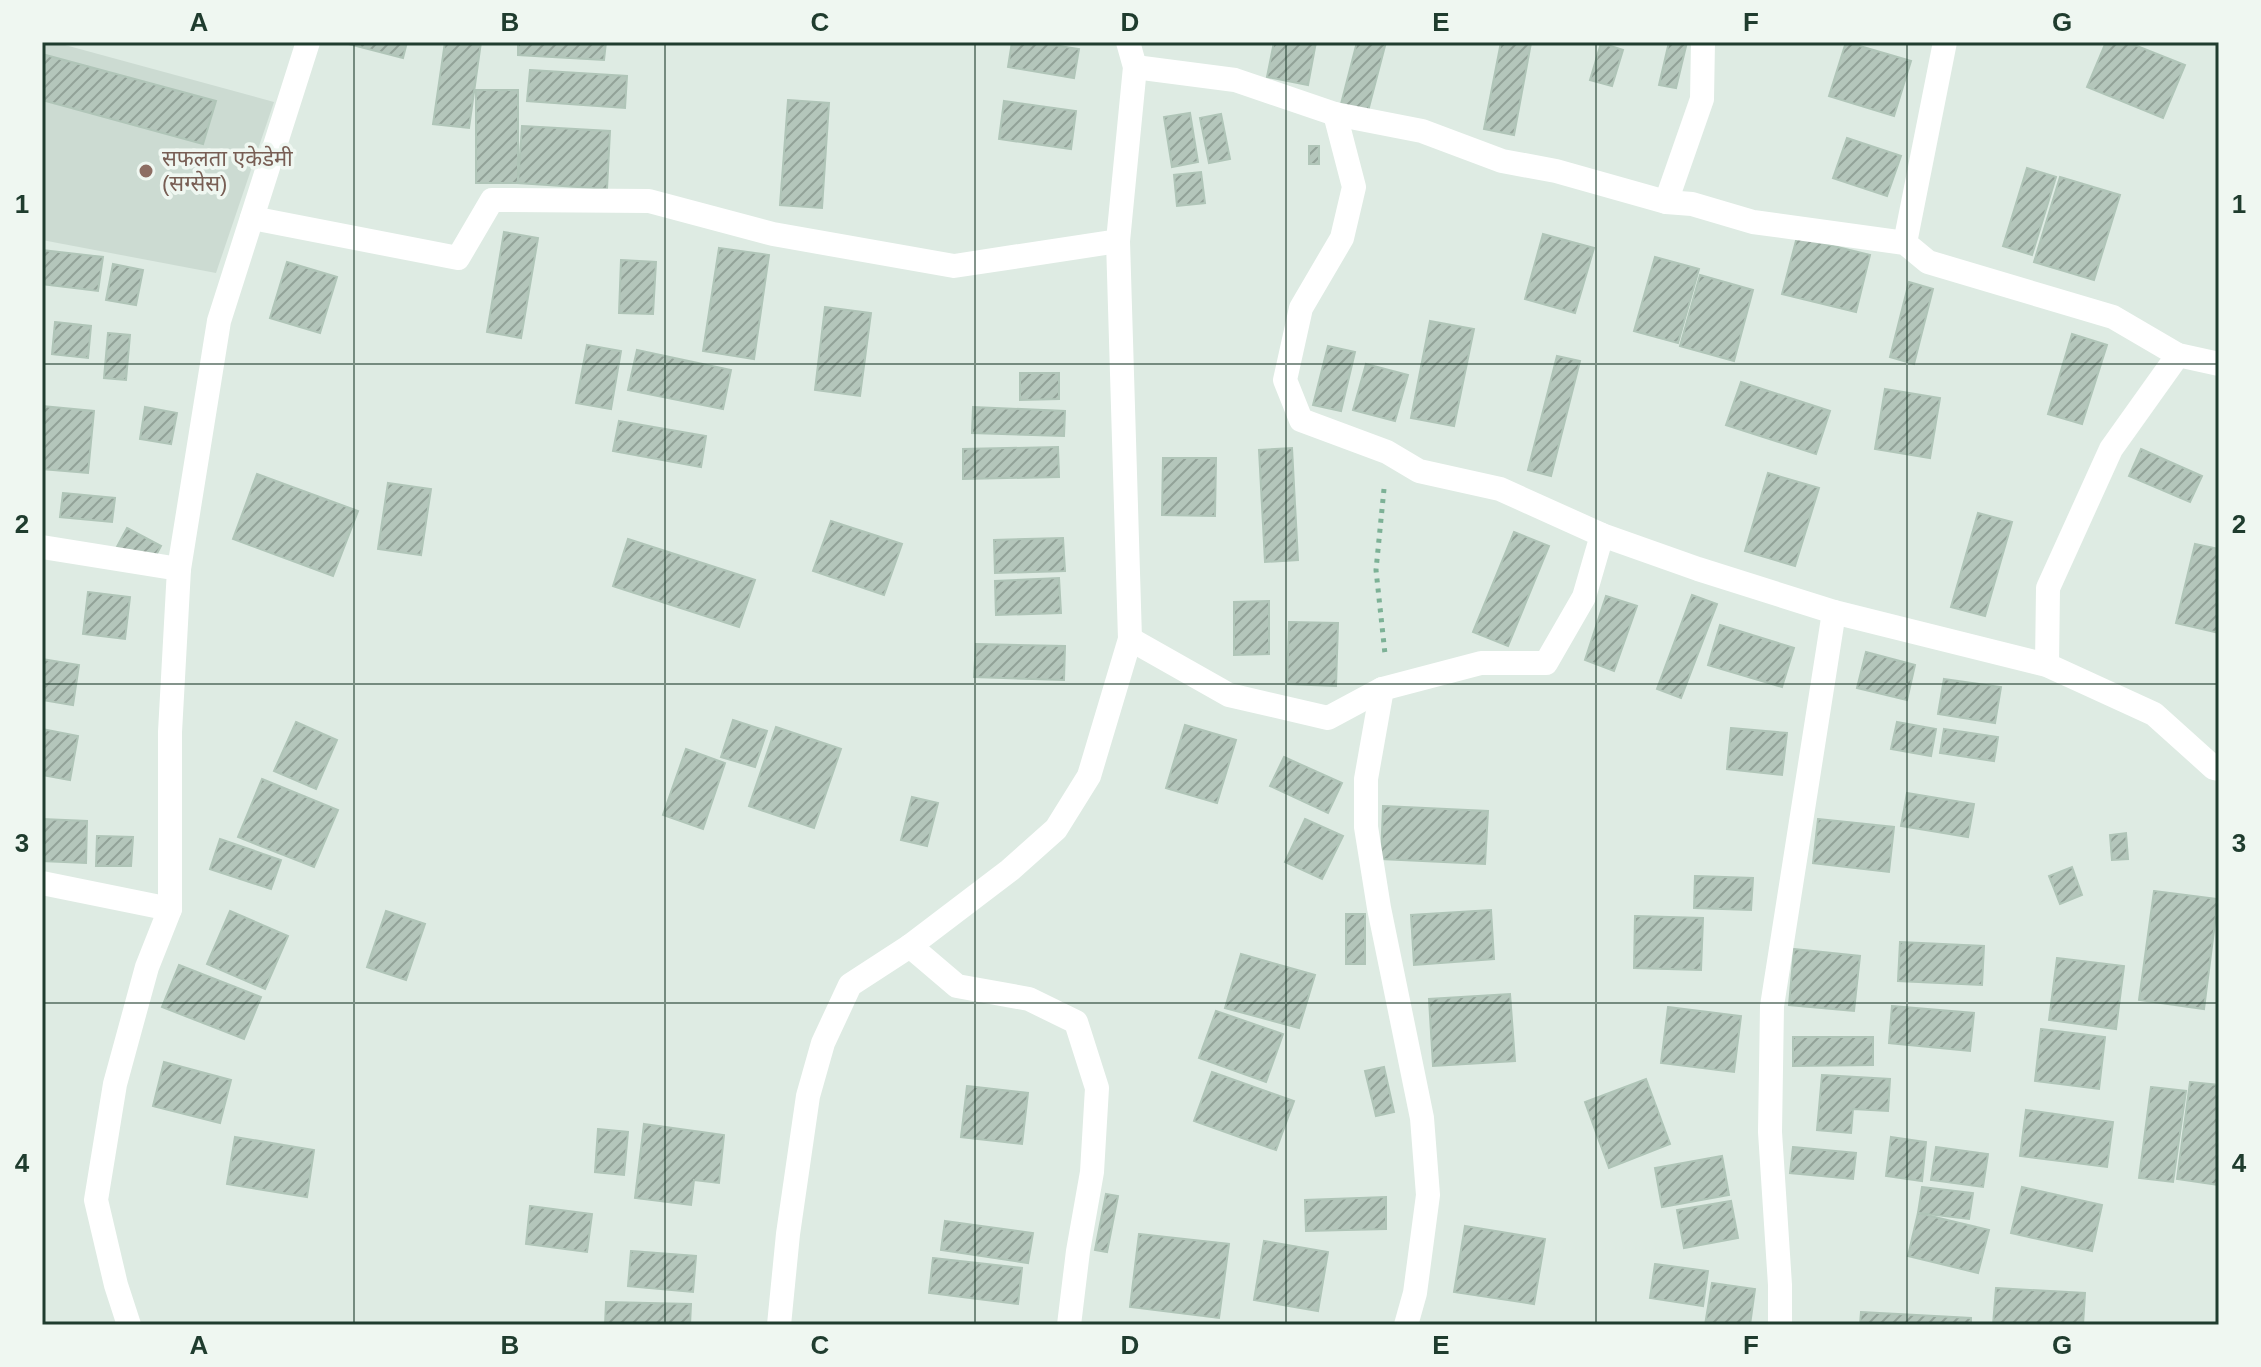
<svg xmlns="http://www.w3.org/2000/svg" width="2261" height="1367" viewBox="0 0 2261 1367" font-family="Helvetica,'Noto Sans Devanagari',sans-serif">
  <defs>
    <pattern id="building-hatch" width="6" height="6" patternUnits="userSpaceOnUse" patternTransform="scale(2)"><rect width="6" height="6" fill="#b4c6bb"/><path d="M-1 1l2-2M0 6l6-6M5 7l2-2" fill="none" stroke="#92a298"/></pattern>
  </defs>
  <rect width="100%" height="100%" fill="#deebe3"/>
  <path fill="#ccdbd2" d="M42,42H54L274,102L216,273L42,240Z"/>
  <g fill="url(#building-hatch)" stroke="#b0c5b8" stroke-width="2">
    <path d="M341,42H407L403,58Z"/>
    <path d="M445,42H481L469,128L433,124Z"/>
    <path d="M518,42H606L604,60L518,55Z"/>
    <path d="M1012,42H1034L1079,49L1074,78L1008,67Z"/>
    <path d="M1274,42H1316L1308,85L1267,77Z"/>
    <path d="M1357,42H1386L1368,111L1341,104Z"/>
    <path d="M1501,42L1531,43L1514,135L1484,129Z"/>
    <path d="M1669,42H1687L1676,88L1659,85Z"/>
    <path d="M1846,42L1911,61L1894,116L1829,96Z"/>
    <path d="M2106,42H2127L2185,65L2163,118L2087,87Z"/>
    <path d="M1601,43L1623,50L1612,86L1590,80Z"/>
    <path d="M42,54L216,101L203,144L42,100Z"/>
    <path d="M530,70L627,76L625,108L527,101Z"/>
    <rect x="476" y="90" width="42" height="93"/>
    <path d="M788,100L829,103L822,208L780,205Z"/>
    <path d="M1004,101L1076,111L1071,149L999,139Z"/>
    <path d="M1190,113L1198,162L1172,167L1164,117Z"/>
    <path d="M1221,114L1230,159L1209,163L1200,118Z"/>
    <path d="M522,126L610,131L607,189L518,183Z"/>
    <path d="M1847,138L1901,156L1887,196L1833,178Z"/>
    <rect x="1309" y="146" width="10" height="18"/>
    <path d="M2027,168L2056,177L2032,255L2003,246Z"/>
    <path d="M1201,172L1205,203L1177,206L1174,175Z"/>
    <path d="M2060,177L2120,195L2094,280L2034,262Z"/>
    <path d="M504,232L538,238L521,338L487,332Z"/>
    <path d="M1543,234L1594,248L1575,313L1525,299Z"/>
    <path d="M1797,237L1870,255L1856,312L1782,294Z"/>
    <path d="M719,248L769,255L754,359L703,351Z"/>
    <path d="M42,250L103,257L98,291L42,284Z"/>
    <path d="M1655,257L1699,269L1678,343L1634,331Z"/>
    <path d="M621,260L656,262L653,314L619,313Z"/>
    <path d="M287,262L337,277L320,333L270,318Z"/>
    <path d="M113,264L143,270L136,305L106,300Z"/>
    <path d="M1700,275L1753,290L1734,361L1680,346Z"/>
    <path d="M1909,282L1933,289L1914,364L1890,357Z"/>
    <path d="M825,307L871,313L860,396L815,390Z"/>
    <path d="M1430,321L1474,329L1454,426L1411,418Z"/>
    <path d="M55,322L91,326L88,358L52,354Z"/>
    <path d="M108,333L130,335L126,380L104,378Z"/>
    <path d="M2072,334L2107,345L2082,424L2048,414Z"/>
    <path d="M587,345L621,351L611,409L576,403Z"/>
    <path d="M1328,346L1355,352L1341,411L1313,405Z"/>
    <path d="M637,350L731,370L723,409L628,390Z"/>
    <path d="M1557,356L1580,361L1551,476L1528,470Z"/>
    <path d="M1366,364L1408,375L1395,421L1353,410Z"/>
    <path d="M1020,373H1059V399L1020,400Z"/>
    <path d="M1741,382L1830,411L1816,454L1726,425Z"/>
    <path d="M1885,389L1940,398L1930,458L1875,449Z"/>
    <path d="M42,406L94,411L88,473L42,469Z"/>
    <path d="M145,407L177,413L171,444L140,439Z"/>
    <path d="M973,407L1065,411L1064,436L972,433Z"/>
    <path d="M619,421L706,436L701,467L613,451Z"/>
    <path d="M1058,447L1059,477L963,479V449Z"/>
    <path d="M1292,448L1298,560L1265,562L1259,450Z"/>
    <path d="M2141,449L2202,476L2190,502L2129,476Z"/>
    <path d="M1163,458H1216L1215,516L1162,515Z"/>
    <path d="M1768,473L1819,488L1795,566L1745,551Z"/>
    <path d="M257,474L358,511L333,576L233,539Z"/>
    <path d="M388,483L431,489L421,555L378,549Z"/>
    <path d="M63,493L115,498L112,522L60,517Z"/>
    <path d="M1978,513L2012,522L1985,616L1951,607Z"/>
    <path d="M831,521L902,544L884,595L813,571Z"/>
    <path d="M127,528L161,546L147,572L113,554Z"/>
    <path d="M1514,532L1549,546L1508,646L1473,632Z"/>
    <path d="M1063,538L1065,571L995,573L994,540Z"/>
    <path d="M628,539L755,580L739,627L613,586Z"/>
    <path d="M2195,544L2219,549V633L2176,623Z"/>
    <path d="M1059,578L1061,613L996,615L995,581Z"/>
    <path d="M88,592L130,597L125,639L83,634Z"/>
    <path d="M1692,595L1717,604L1681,698L1657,689Z"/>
    <path d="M1606,596L1637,606L1614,671L1585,660Z"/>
    <path d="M1269,601V654L1234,655V602Z"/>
    <path d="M1289,622L1338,623L1336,686L1287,684Z"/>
    <path d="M1720,625L1794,648L1782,687L1708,665Z"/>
    <path d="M976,644L1065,646L1064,680L974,677Z"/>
    <path d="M1866,652L1915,665L1907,700L1857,688Z"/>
    <path d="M42,659L79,665L73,705L42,700Z"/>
    <path d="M1944,679L2001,687L1995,723L1938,714Z"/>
    <path d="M733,720L767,731L755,767L721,757Z"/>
    <path d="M296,722L337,740L316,789L274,771Z"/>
    <path d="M1897,722L1936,729L1931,756L1891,749Z"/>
    <path d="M1185,725L1236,740L1217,803L1166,788Z"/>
    <path d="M776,727L841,749L814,828L749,806Z"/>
    <path d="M1731,728L1787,733L1782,775L1727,769Z"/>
    <path d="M42,729L78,736L70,780L42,775Z"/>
    <path d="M1944,729L1998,737L1994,761L1940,753Z"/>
    <path d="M686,749L725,763L703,829L663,815Z"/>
    <path d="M1284,757L1342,783L1328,813L1270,786Z"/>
    <path d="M262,779L338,810L314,867L238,837Z"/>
    <path d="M1907,793L1974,804L1968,837L1901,826Z"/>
    <path d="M912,797L938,803L927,846L901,840Z"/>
    <path d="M1383,806L1488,811L1485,864L1381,859Z"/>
    <path d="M42,819L87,821L86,863L42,861Z"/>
    <path d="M1305,819L1343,836L1322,879L1285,862Z"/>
    <path d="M1818,819L1894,827L1889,872L1813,863Z"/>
    <path d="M2126,833L2128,859L2112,860L2110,835Z"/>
    <path d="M97,836L133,837L131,866H96Z"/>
    <path d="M220,839L281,860L271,889L210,869Z"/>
    <path d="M2072,867L2082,895L2060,904L2049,876Z"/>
    <path d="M1695,876L1753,878L1751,910L1694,908Z"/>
    <path d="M2154,891L2218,899L2204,1009L2139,1000Z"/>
    <path d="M1491,910L1494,959L1414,965L1411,915Z"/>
    <path d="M230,911L288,936L265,989L207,964Z"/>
    <path d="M386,911L425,924L406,980L367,967Z"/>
    <rect x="1346" y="914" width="19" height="50"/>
    <path d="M1635,916L1703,918L1701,970L1634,968Z"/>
    <path d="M1900,942L1984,946L1982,985L1898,981Z"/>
    <path d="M1794,949L1860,956L1854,1011L1789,1005Z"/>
    <path d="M1241,954L1315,975L1299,1028L1225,1008Z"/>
    <path d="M2057,958L2124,966L2116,1029L2049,1020Z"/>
    <path d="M179,965L261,997L244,1039L162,1007Z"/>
    <path d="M1510,994L1515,1061L1433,1066L1429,999Z"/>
    <path d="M1892,1006L1974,1013L1970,1051L1889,1043Z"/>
    <path d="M1668,1007L1741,1016L1734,1072L1661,1063Z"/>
    <path d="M1216,1011L1283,1034L1266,1082L1199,1058Z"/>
    <path d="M2041,1029L2105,1037L2099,1089L2035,1081Z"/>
    <path d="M1793,1037H1873V1065L1793,1066Z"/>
    <path d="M164,1062L231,1080L220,1123L153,1106Z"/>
    <path d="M1384,1067L1394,1112L1376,1116L1365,1071Z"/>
    <path d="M1212,1072L1294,1101L1276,1150L1194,1121Z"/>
    <path d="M1822,1075L1890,1079L1888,1111L1853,1109L1851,1133L1817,1130Z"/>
    <path d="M1646,1079L1670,1144L1609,1168L1585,1102Z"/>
    <path d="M2190,1082L2219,1085V1185L2177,1179Z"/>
    <path d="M967,1086L1028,1093L1022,1144L961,1137Z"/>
    <path d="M2151,1087L2186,1091L2173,1182L2139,1178Z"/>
    <path d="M2026,1110L2113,1122L2107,1167L2020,1156Z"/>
    <path d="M644,1124L724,1135L719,1183L694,1180L691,1205L635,1198Z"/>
    <path d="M598,1129L628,1132L624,1175L595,1172Z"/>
    <path d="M235,1137L314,1150L307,1197L227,1184Z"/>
    <path d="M1891,1137L1926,1142L1922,1181L1886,1176Z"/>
    <path d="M1793,1147L1856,1153L1853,1179L1790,1173Z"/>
    <path d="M1936,1147L1988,1154L1983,1187L1931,1180Z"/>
    <path d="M1722,1156L1729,1195L1662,1207L1655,1168Z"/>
    <path d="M1922,1187L1973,1193L1969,1219L1918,1213Z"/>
    <path d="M2022,1187L2102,1205L2092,1251L2011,1233Z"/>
    <path d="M1106,1194L1118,1196L1107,1252L1095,1250Z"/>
    <path d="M1386,1197V1229L1306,1231L1305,1200Z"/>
    <path d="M1731,1201L1738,1238L1684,1248L1677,1210Z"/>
    <path d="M530,1206L592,1214L587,1252L526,1244Z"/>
    <path d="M1918,1213L1989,1230L1978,1273L1908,1256Z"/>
    <path d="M945,1221L1033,1233L1028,1263L941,1250Z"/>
    <path d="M1465,1226L1545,1239L1534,1304L1454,1292Z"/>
    <path d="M1139,1234L1229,1244L1219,1318L1130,1307Z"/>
    <path d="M1264,1241L1328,1252L1318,1311L1254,1300Z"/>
    <path d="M631,1251L696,1256L693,1292L628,1286Z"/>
    <path d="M933,1258L1022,1268L1018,1304L929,1293Z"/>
    <path d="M1655,1264L1708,1271L1703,1306L1650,1298Z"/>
    <path d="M1712,1283L1755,1289L1750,1325H1705Z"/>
    <path d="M1996,1288L2085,1293L2083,1325H1993Z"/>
    <path d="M606,1302L691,1304L690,1325H605Z"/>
    <path d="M1861,1312L1971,1318V1325H1860Z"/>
  </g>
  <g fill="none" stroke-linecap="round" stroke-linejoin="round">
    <path stroke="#7db196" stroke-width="5" stroke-dasharray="4 6" stroke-linecap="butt" d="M1384,489L1376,570L1385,654"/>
    <g stroke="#fff" stroke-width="24">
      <path d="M1135,67L1235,80L1335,114L1422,131L1502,161L1556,171L1666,202L1692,204L1753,222L1905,243L1928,262L2113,317L2178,355L2219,364"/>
      <path d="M1335,114L1354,187L1342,238L1301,308L1285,380L1301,420L1387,452L1419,471L1500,489L1602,535L1698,569L1834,612L2047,665L2154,714L2214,768L2219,769"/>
      <path d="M1666,202L1702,99L1703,42"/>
      <path d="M252,218L458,258L492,200L649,201L773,234L954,266L1118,241"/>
      <path d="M1905,243L1945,42"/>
      <path d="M42,547L179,569"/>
      <path d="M1130,639L1229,695L1328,718L1382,689L1481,663H1546L1584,597L1602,535"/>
      <path d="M2047,665L2048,588L2111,449L2178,355"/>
      <path d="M1382,689L1366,779V827L1379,908L1422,1118L1428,1195L1415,1293L1406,1325"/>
      <path d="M42,883L170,909"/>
      <path d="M910,946L957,986L1029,999L1076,1022L1097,1088L1092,1172L1078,1251L1069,1325"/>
      <path d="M129,1325L116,1285L96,1200L115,1084L147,967L170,909V732L179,569L219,321L308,42"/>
      <path d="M779,1325L788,1234L808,1096L823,1043L850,985L910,946L1010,870L1056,829L1089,776L1130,639L1118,241L1135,67L1128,42"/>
      <path d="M1780,1325V1285L1770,1132L1772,1006L1834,612"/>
    </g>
  </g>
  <path fill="none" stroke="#1f3c2e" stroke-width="2" stroke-opacity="0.55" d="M354,42V1325M665,42V1325M975,42V1325M1286,42V1325M1596,42V1325M1907,42V1325M42,364H2219M42,684H2219M42,1003H2219"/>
  <circle fill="#8d6e63" stroke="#eff7f1" stroke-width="3" cx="146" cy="171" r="8"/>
  <g text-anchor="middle" stroke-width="7" stroke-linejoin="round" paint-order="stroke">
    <g font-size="22" fill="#785e54" stroke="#eff7f1" text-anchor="start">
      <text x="162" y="166">सफलता एकेडेमी<tspan x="162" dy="25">(सग्सेस)</tspan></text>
    </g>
  </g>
  <rect width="2261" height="1367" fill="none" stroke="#eff7f1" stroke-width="88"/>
  <rect x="44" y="44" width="2173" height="1279" fill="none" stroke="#1f3c2e" stroke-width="3"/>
  <g font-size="26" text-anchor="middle" font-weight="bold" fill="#1f3c2e">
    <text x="199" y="31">A</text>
    <text x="510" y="31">B</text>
    <text x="820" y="31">C</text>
    <text x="1130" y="31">D</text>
    <text x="1441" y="31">E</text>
    <text x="1751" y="31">F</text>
    <text x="2062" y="31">G</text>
    <text x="22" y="213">1</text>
    <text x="2239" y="213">1</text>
    <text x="22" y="533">2</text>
    <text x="2239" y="533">2</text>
    <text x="22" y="852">3</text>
    <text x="2239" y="852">3</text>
    <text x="22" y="1172">4</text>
    <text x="2239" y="1172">4</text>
    <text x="199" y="1354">A</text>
    <text x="510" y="1354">B</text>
    <text x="820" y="1354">C</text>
    <text x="1130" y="1354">D</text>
    <text x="1441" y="1354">E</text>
    <text x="1751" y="1354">F</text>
    <text x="2062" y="1354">G</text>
  </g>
</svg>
